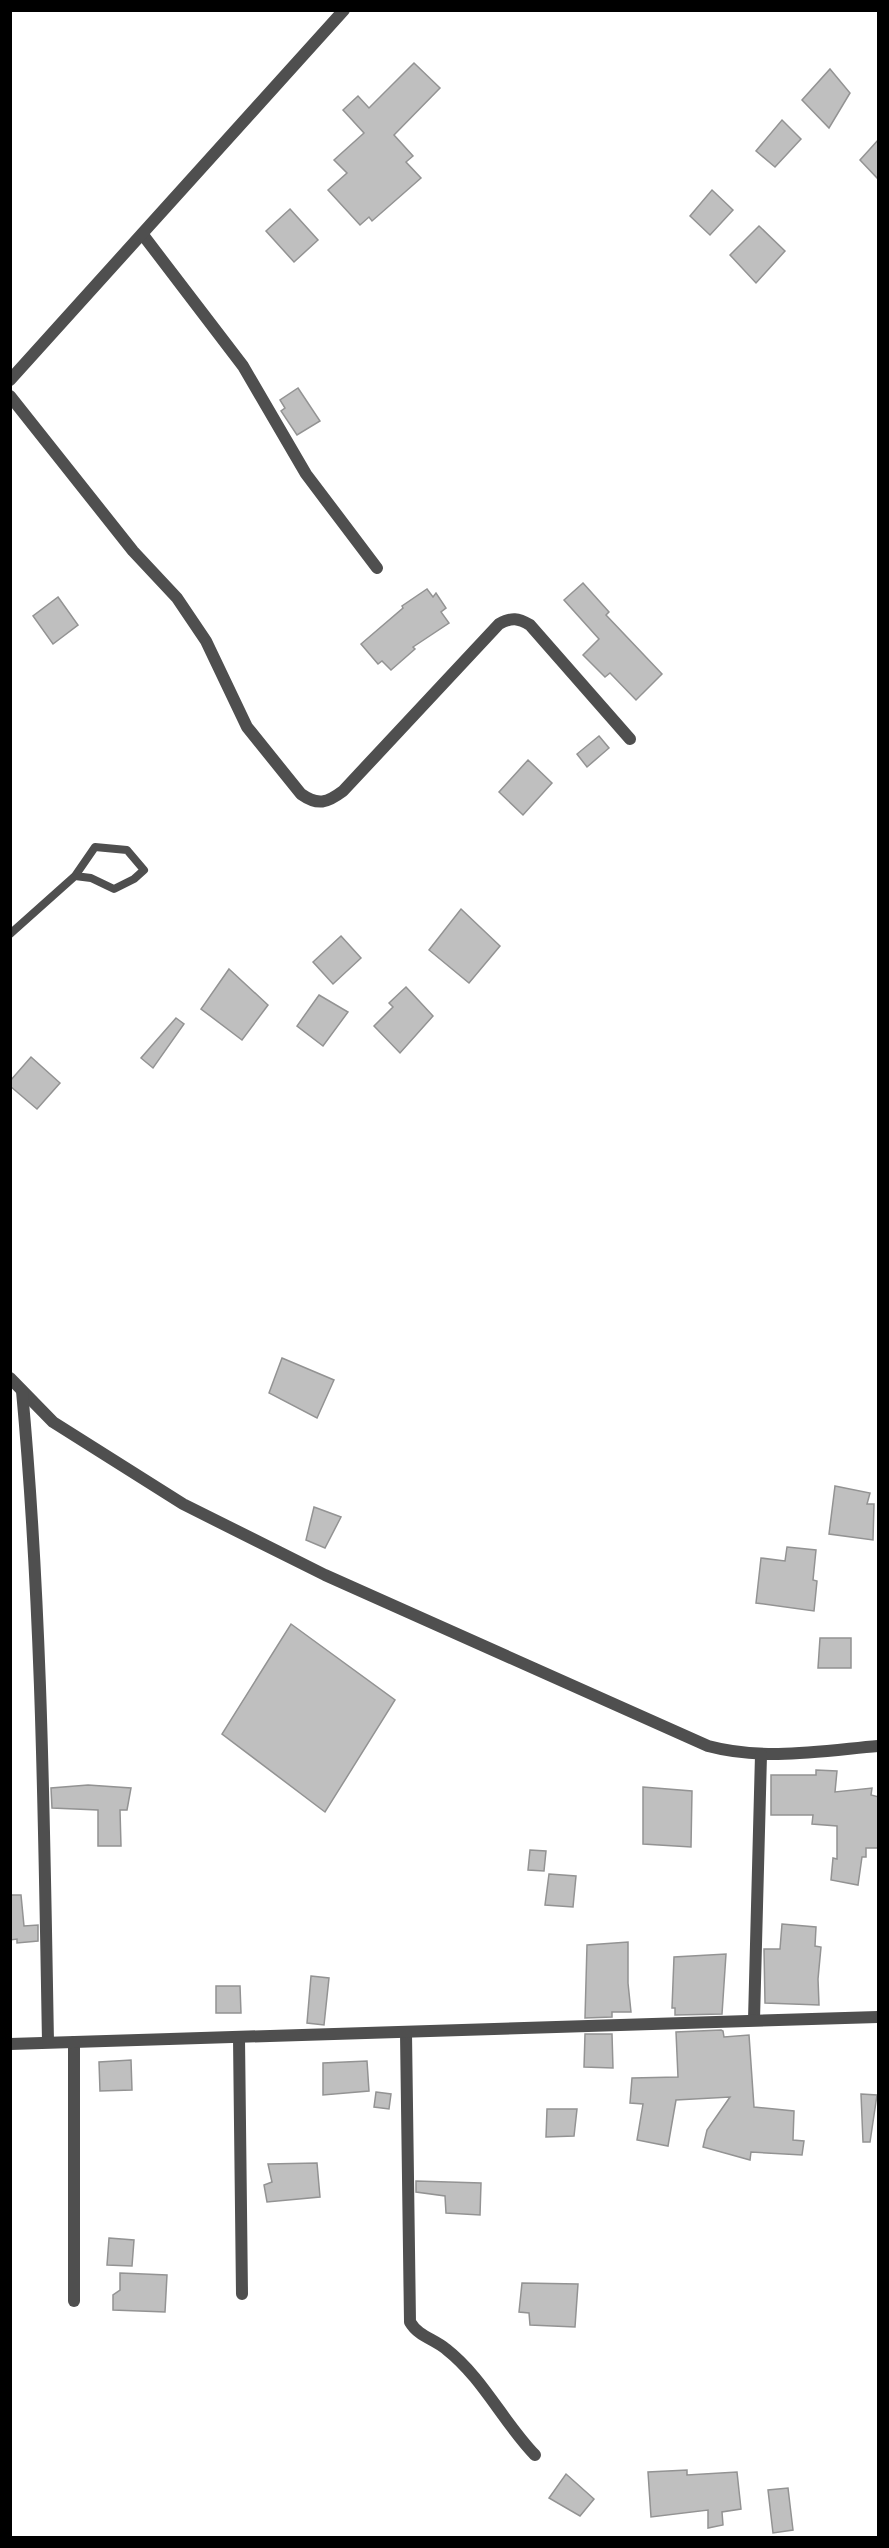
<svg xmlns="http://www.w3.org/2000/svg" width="889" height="2548" viewBox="0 0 889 2548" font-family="Arial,sans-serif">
  <rect width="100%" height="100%" fill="#fff"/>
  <g fill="#bfbfbf" stroke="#939393" stroke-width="1.5">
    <path d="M414,63L440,88L394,135L413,156L406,162L421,178L372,221L369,217L360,225L328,190L347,173L334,160L364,133L343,110L358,96L369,108Z"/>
    <path d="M830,69L850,93L829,128L802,100Z"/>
    <path d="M782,120L801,139L775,167L756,151Z"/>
    <path d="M879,139V180L860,160Z"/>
    <path d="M712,190L733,210L710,235L690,216Z"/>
    <path d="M290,209L318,240L294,262L266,231Z"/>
    <path d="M759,226L785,251L756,283L730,255Z"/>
    <path d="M298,388L320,421L297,435L281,411L285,408L280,400Z"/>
    <path d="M583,583L609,612L606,615L662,674L636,700L610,673L605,677L583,655L599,639L564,600Z"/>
    <path d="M427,589L433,597L436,593L446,608L441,612L449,623L413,647L415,649L391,670L382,661L378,664L361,644L403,608L402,606Z"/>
    <path d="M58,597L78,625L53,644L33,616Z"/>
    <path d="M599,736L609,748L587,767L577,754Z"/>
    <path d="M528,760L552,783L523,815L499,792Z"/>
    <path d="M461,909L500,946L469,983L429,950Z"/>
    <path d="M341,936L361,958L333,984L313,962Z"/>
    <path d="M229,969L268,1005L242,1040L201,1009Z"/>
    <path d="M406,987L433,1016L400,1053L374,1026L393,1007L389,1003Z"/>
    <path d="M319,995L348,1012L323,1046L297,1026Z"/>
    <path d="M176,1018L184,1024L153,1068L141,1058Z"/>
    <path d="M31,1057L60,1083L37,1109L10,1086V1081Z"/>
    <path d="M282,1358L334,1380L317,1418L269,1393Z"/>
    <path d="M835,1486L870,1493L867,1504H874L873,1540L829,1534Z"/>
    <path d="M314,1507L341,1517L325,1548L306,1540Z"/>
    <path d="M787,1547L816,1550L813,1580L817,1581L814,1611L756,1603L761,1558L785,1561Z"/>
    <path d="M291,1624L395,1700L325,1812L222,1734Z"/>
    <path d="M820,1638H851V1668H818Z"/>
    <path d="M816,1770L837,1771L835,1792L872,1788L871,1795L879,1797V1848H866V1857H862L858,1885L831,1880L833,1858L837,1859V1826L812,1824L813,1815H771V1775H816Z"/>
    <path d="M88,1785L131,1788L127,1810H120L121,1846H98V1810L52,1808L51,1788Z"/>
    <path d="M643,1787L692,1791L691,1847L643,1844Z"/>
    <path d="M530,1850L546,1851L544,1871L528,1870Z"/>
    <path d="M549,1874L576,1876L573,1907L545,1905Z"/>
    <path d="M10,1895H21L24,1926L38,1925V1941L17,1943V1939L10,1940Z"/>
    <path d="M782,1924L816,1927L815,1946L821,1947L818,1979L819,2005L765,2003L764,1949H780Z"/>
    <path d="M628,1942V1983L631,2012H612V2017L585,2018L587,1945Z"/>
    <path d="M726,1954L722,2014L675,2015V2008H672L674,1957Z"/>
    <path d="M311,1976L329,1978L324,2025L307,2023Z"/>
    <path d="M216,1986H240L241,2013H216Z"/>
    <path d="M721,2030L723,2031L724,2037L749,2035L754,2107L794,2111L793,2140L804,2141L802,2155L751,2152L750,2160L703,2147L707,2130L730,2097L676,2100L668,2146L637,2140L643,2104L630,2103L632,2078L678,2077L676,2032Z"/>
    <path d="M585,2034H612L613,2068L584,2067Z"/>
    <path d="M131,2060L132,2090L100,2091L99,2062Z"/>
    <path d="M367,2061L369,2091L323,2095V2063Z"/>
    <path d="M376,2092L391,2094L389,2109L374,2107Z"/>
    <path d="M861,2094L877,2095L870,2142H863Z"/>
    <path d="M547,2109H577L574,2136L546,2137Z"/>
    <path d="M317,2163L320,2197L267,2202L264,2185L272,2182L268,2164Z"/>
    <path d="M416,2181L481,2183L480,2215L446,2213L445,2196L416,2192Z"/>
    <path d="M109,2238L134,2240L132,2266L107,2265Z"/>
    <path d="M120,2273L167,2275L165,2312L113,2310V2295L120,2290Z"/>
    <path d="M522,2283L578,2284L575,2327L530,2325L529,2313L519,2312Z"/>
    <path d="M687,2470V2475L737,2472L741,2509L722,2512L723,2525L708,2528V2510L651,2517L648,2472Z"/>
    <path d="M566,2474L594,2499L580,2516L549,2498Z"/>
    <path d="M788,2488L793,2530L773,2533L768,2490Z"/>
  </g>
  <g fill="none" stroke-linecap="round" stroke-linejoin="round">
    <path stroke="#4f4f4f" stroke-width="8" d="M10,934L75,876L95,847L127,850L144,870L134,879L114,889L91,878L75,876"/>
    <g stroke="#4f4f4f" stroke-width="12">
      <path d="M143,235L243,366L306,474L377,568"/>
      <path d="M10,380L344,10"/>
      <path d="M10,396L133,551L177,598L206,641L247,727L301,794C318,806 327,803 343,791L499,624C512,617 518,618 530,625L630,739"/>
      <path d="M10,1378L53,1422L183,1504L325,1575L708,1746C764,1761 821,1751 878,1746"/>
      <path d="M22,1391C42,1608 44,1825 48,2042"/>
      <path d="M754,2020L761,1755"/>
      <path d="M406,2033L410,2322C418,2336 434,2339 446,2349C483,2378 503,2422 535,2455"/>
      <path d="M239,2038L242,2294"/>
      <path d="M74,2042V2301"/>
      <path d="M10,2044L878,2017"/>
    </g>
  </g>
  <rect width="889" height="2548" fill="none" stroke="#000000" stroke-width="24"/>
</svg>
